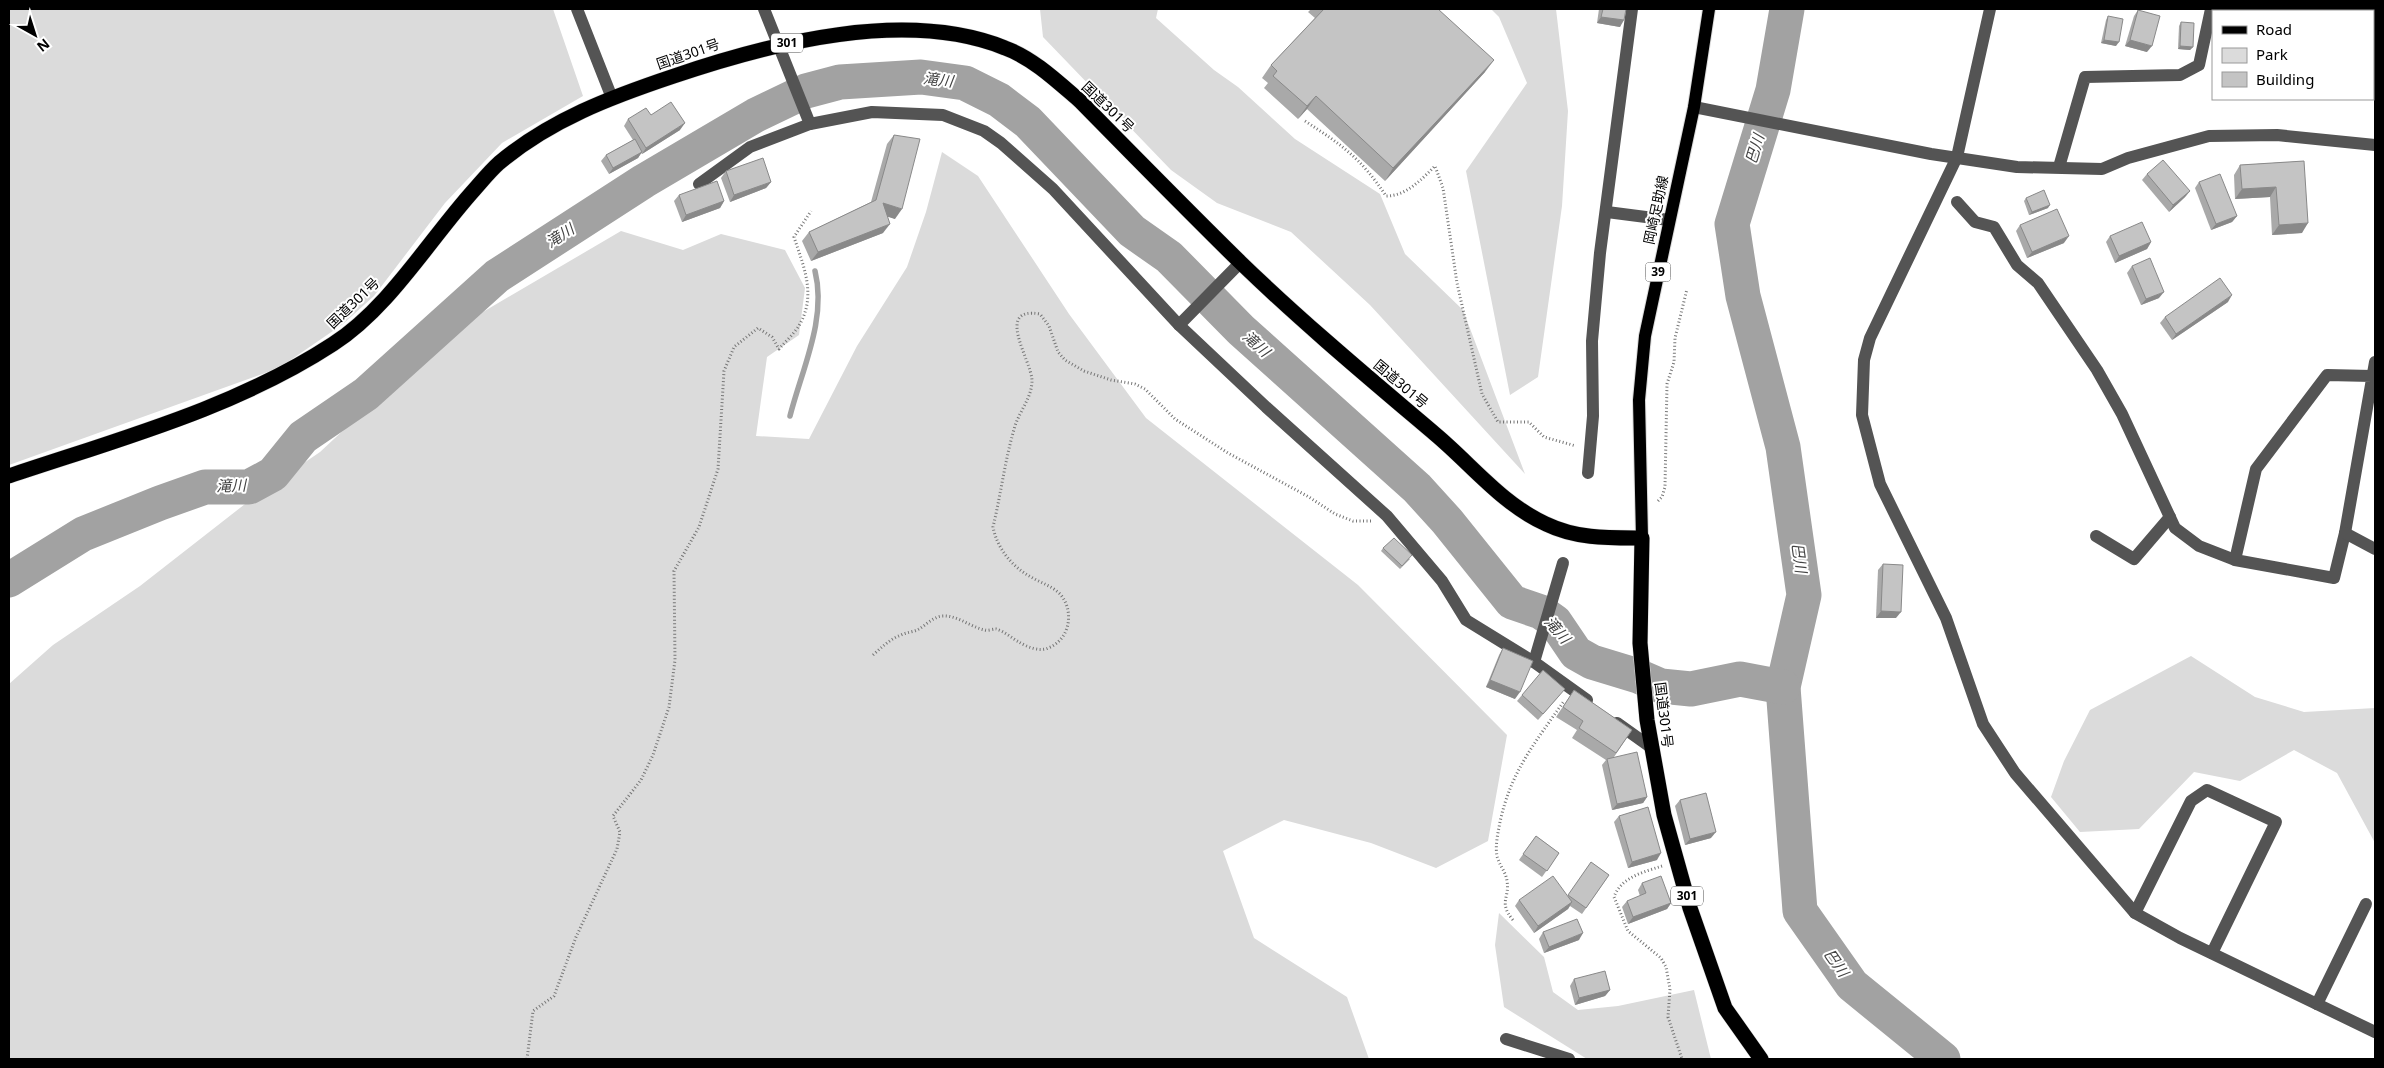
<svg xmlns="http://www.w3.org/2000/svg" width="2384" height="1068" viewBox="0 0 2384 1068" font-family="'Noto Sans','Noto Sans JP',sans-serif">
  <rect width="100%" height="100%" fill="#fff"/>
  <g fill="#dbdbdb">
    <path d="M9,9H553L583,96L502,143L445,203L374,296L343,324L279,368L9,465Z"/>
    <path d="M1040,9H1158L1156,18L1214,70L1238,87L1295,139L1380,194L1405,254L1463,310L1525,474L1370,305L1291,232L1217,203L1171,170L1043,37Z"/>
    <path d="M1491,9H1556L1568,111L1562,206L1538,377L1510,395L1466,171L1527,83L1499,17Z"/>
    <path d="M942,152L978,176L1069,314L1146,418L1358,585L1507,735L1488,841L1436,868L1371,843L1284,820L1223,851L1254,938L1347,997L1369,1059H9V684L53,645L140,586L254,497L320,452L392,385L471,319L621,231L683,250L721,234L785,250L805,288L799,335L767,357L756,436L809,439L857,346L907,267L926,212Z"/>
    <path d="M2191,656L2255,697L2304,712L2375,708V843L2337,773L2294,750L2240,781L2194,772L2139,829L2080,832L2051,797L2064,761L2090,710Z"/>
    <path d="M1499,913L1544,957L1553,992L1578,1010L1618,1006L1694,990L1711,1059H1587L1504,1007L1495,945Z"/>
  </g>
  <g fill="none" stroke-linecap="round" stroke-linejoin="round">
    <path stroke="#a2a2a2" stroke-width="5.5" d="M790,416C802,369 827,319 815,271"/>
    <g stroke="#a2a2a2" stroke-width="35">
      <path d="M1787,9L1773,90L1732,224L1743,296L1783,447L1804,595L1783,687L1800,911L1852,985L1943,1059"/>
      <path d="M9,580L83,534L160,503L205,487H249L273,474L303,437L366,394L497,276L644,181L756,115L806,91L840,82L921,77L965,83L999,100L1028,122L1132,231L1169,257L1241,330L1417,488L1447,521L1512,602L1541,612L1555,622L1576,653L1592,662L1638,676L1661,686L1691,689L1740,679L1783,687"/>
    </g>
    <g stroke="#dbdbdb" stroke-width="14">
      <path id="major" d="M1642,538L1639,400L1645,336L1694,107L1709,9"/>
    </g>
    <g stroke="#dbdbdb" stroke-width="16">
      <path id="highway" d="M9,476C119,439 235,408 333,344C389,308 429,240 474,190C482,181 490,171 499,163C550,120 611,97 674,76C771,43 906,8 1005,48C1033,58 1058,82 1080,101C1133,155 1186,209 1240,262C1302,322 1369,378 1435,434C1472,465 1502,504 1546,524C1577,539 1609,538 1642,538L1640,643L1647,720L1664,815L1690,908L1725,1008L1761,1059"/>
    </g>
    <g stroke="#767676" stroke-width="3" stroke-dasharray="1 2.5" stroke-linecap="butt">
      <path d="M1305,121C1342,145 1361,158 1386,196C1406,196 1421,180 1435,166L1443,188L1457,283L1482,394L1498,422H1529L1544,437L1576,446"/>
      <path d="M1658,501L1662,497L1665,487L1667,384L1674,362L1675,338L1687,289"/>
      <path d="M873,655C882,647 890,639 901,635C907,632 914,632 919,629C926,625 933,617 942,616C958,615 970,627 985,630C988,631 993,629 996,629C1004,631 1013,639 1019,642C1027,647 1040,652 1048,648C1070,640 1075,611 1060,594C1052,586 1041,583 1031,577C1012,567 997,548 993,527C1001,494 1005,459 1015,426C1020,410 1032,398 1032,380C1031,360 994,306 1040,314L1049,326L1058,352L1065,360L1084,371L1111,380L1135,384L1145,389L1175,419L1228,453L1309,497L1335,514L1353,521H1371"/>
      <path d="M1662,866C1644,872 1621,877 1614,897L1628,931L1661,958L1666,967L1670,989L1668,1017L1682,1059"/>
      <path d="M1513,920C1498,902 1510,898 1507,881C1506,872 1499,865 1497,856C1495,845 1498,833 1500,822C1511,771 1535,743 1564,701"/>
      <path d="M527,1059L533,1011L554,996L576,937L617,849L620,832L613,816L641,780L653,755L669,707L675,660L674,571L699,527L718,469L724,371L734,347L758,328L772,337L779,349C786,341 796,332 801,322C816,293 803,265 794,237L811,211"/>
    </g>
    <g stroke="#545454" stroke-width="12">
      <path d="M577,9L612,98"/>
      <path d="M764,9L810,124"/>
      <path d="M1990,9L1957,157L1870,338L1864,360L1862,415L1880,484L1946,618L1983,724L2015,773L2135,913L2180,938L2375,1032"/>
      <path d="M1694,107L1931,154L2017,167L2102,169L2128,158L2209,136L2277,135L2375,145"/>
      <path d="M2059,167L2085,77L2180,75L2199,65L2211,9"/>
      <path d="M699,184L750,147L810,124L872,112L943,115L984,131L1001,143L1053,189L1179,325L1266,407L1387,516L1442,581L1466,620L1534,662L1587,700"/>
      <path d="M1957,202L1975,222L1994,227L2017,265L2038,283L2097,370L2122,414L2175,528L2199,546L2235,560"/>
      <path d="M1607,212L1669,220"/>
      <path d="M1179,325L1241,262"/>
      <path d="M2372,376L2327,375L2256,469L2235,560L2334,578L2345,533L2375,362"/>
      <path d="M1588,473L1593,416L1592,341L1600,253L1632,9"/>
      <path d="M2345,533L2375,549"/>
      <path d="M2096,536L2134,559L2170,517"/>
      <path d="M1534,662L1563,563"/>
      <path d="M1617,723L1652,748"/>
      <path d="M2135,913L2191,801L2207,790L2276,822L2212,953"/>
      <path d="M2317,1004L2366,904"/>
      <path d="M1506,1039L1569,1059"/>
    </g>
    <use href="#major" stroke="#000" stroke-width="12"/>
    <use href="#highway" stroke="#000" stroke-width="15"/>
  </g>
  <g fill="#a9a9a9">
    <path d="M1311,9H1438L1485,72L1385,181L1307,109L1298,119L1264,88L1268,83L1262,78L1271,65L1315,18L1308,12Z"/>
    <path d="M1599,9H1626L1620,27L1597,23Z"/>
    <path d="M2138,10L2147,52L2125,46L2134,16Z"/>
    <path d="M2108,16L2116,46L2101,43L2106,20Z"/>
    <path d="M2181,22L2193,47L2190,50L2178,49L2179,26Z"/>
    <path d="M651,115L680,130L642,154L641,153L638,158L609,174L601,161L606,155L633,140L624,126L628,119Z"/>
    <path d="M894,135L895,219L887,216L883,233L811,261L802,241L809,232L871,202L887,144Z"/>
    <path d="M2304,161L2302,233L2272,235L2270,197L2235,199L2234,175L2240,165Z"/>
    <path d="M726,171L771,182L766,188L730,202L721,178Z"/>
    <path d="M2147,174L2190,191L2185,197L2169,212L2142,180Z"/>
    <path d="M2199,182L2237,216L2232,222L2211,230L2195,188Z"/>
    <path d="M679,195L724,201L720,208L682,222L674,201Z"/>
    <path d="M2026,198L2048,208L2029,215L2024,201Z"/>
    <path d="M2020,225L2064,243L2027,258L2016,231Z"/>
    <path d="M2110,236L2151,242L2147,249L2115,263L2106,242Z"/>
    <path d="M2132,266L2159,298L2141,305L2127,273Z"/>
    <path d="M2228,302L2172,340L2160,323L2165,317Z"/>
    <path d="M1383,548L1410,559L1400,569L1381,551Z"/>
    <path d="M1883,564L1896,618H1876L1878,570Z"/>
    <path d="M1503,648L1515,699L1486,687L1499,655Z"/>
    <path d="M1574,690L1632,730L1614,757L1647,797L1643,803L1612,810L1602,765L1606,760L1572,738L1577,730L1556,717Z"/>
    <path d="M1522,695H1560L1538,720L1517,701Z"/>
    <path d="M1680,800L1711,838L1685,845L1675,806Z"/>
    <path d="M1619,816L1657,860L1628,868L1614,822Z"/>
    <path d="M1536,836L1559,853L1542,877L1519,860Z"/>
    <path d="M1591,862L1609,875L1582,914L1570,906L1568,909L1534,933L1515,906L1519,900L1568,896Z"/>
    <path d="M1642,883L1671,903L1667,909L1628,924L1622,907L1627,901L1640,896L1638,890Z"/>
    <path d="M1543,932L1579,940L1544,953L1539,939Z"/>
    <path d="M1574,979L1610,990L1605,996L1575,1005L1570,986Z"/>
  </g>
  <g fill="#898989">
    <path d="M1601,17L1624,20L1620,27L1597,23Z"/>
    <path d="M2104,40L2119,42L2116,46L2101,43Z"/>
    <path d="M2130,40L2152,46L2147,52L2125,46Z"/>
    <path d="M2180,46L2193,47L2190,50L2178,49Z"/>
    <path d="M1494,60L1485,72L1385,181L1393,168Z"/>
    <path d="M1316,96L1307,109L1298,119L1307,106Z"/>
    <path d="M685,123L680,130L642,154L646,148Z"/>
    <path d="M642,152L638,158L609,174L613,168Z"/>
    <path d="M771,182L766,188L730,202L734,195Z"/>
    <path d="M2276,187L2270,197L2235,199L2242,189Z"/>
    <path d="M2190,191L2185,197L2169,212L2173,205Z"/>
    <path d="M724,201L720,208L682,222L686,215Z"/>
    <path d="M883,203L902,209L895,219L876,213Z"/>
    <path d="M2050,205L2048,208L2029,215L2032,212Z"/>
    <path d="M2237,216L2232,222L2211,230L2216,224Z"/>
    <path d="M2308,223L2302,233L2272,235L2279,225Z"/>
    <path d="M890,224L883,233L811,261L818,252Z"/>
    <path d="M2069,236L2064,243L2027,258L2032,252Z"/>
    <path d="M2151,242L2147,249L2115,263L2119,256Z"/>
    <path d="M2164,292L2159,298L2141,305L2146,299Z"/>
    <path d="M2232,295L2228,302L2172,340L2176,334Z"/>
    <path d="M1881,611L1901,612L1896,618H1876Z"/>
    <path d="M1490,680L1520,692L1515,699L1486,687Z"/>
    <path d="M1647,797L1643,803L1612,810L1617,804Z"/>
    <path d="M1716,832L1711,838L1685,845L1690,839Z"/>
    <path d="M1661,853L1657,860L1628,868L1632,862Z"/>
    <path d="M1572,902L1568,909L1534,933L1538,926Z"/>
    <path d="M1671,903L1667,909L1628,924L1633,917Z"/>
    <path d="M1583,933L1579,940L1544,953L1549,947Z"/>
    <path d="M1610,990L1605,996L1575,1005L1579,998Z"/>
  </g>
  <g fill="#c4c4c4" stroke="#898989">
    <path d="M1324,9H1438L1494,60L1393,168L1316,96L1307,106L1273,76L1277,71L1271,65Z"/>
    <path d="M1603,9H1626L1624,20L1601,17Z"/>
    <path d="M2138,10L2160,16L2152,46L2130,40Z"/>
    <path d="M2108,16L2123,19L2119,42L2104,40Z"/>
    <path d="M2181,22L2194,23L2193,47L2180,46Z"/>
    <path d="M671,102L685,123L646,148L628,119L646,108L651,115Z"/>
    <path d="M894,135L920,139L902,209L883,203L890,224L818,252L809,232L876,200Z"/>
    <path d="M635,139L642,152L613,168L606,155Z"/>
    <path d="M763,158L771,182L734,195L726,171Z"/>
    <path d="M2163,160L2190,191L2173,205L2147,174Z"/>
    <path d="M2304,161L2308,223L2279,225L2276,187L2242,189L2240,165Z"/>
    <path d="M2220,174L2237,216L2216,224L2199,182Z"/>
    <path d="M717,181L724,201L686,215L679,195Z"/>
    <path d="M2044,190L2050,205L2032,212L2026,198Z"/>
    <path d="M2057,209L2069,236L2032,252L2020,225Z"/>
    <path d="M2142,222L2151,242L2119,256L2110,236Z"/>
    <path d="M2150,258L2164,292L2146,299L2132,266Z"/>
    <path d="M2220,278L2232,295L2176,334L2165,317Z"/>
    <path d="M1394,538L1412,555L1402,566L1383,548Z"/>
    <path d="M1883,564L1903,565L1901,612L1881,611Z"/>
    <path d="M1503,648L1533,661L1520,692L1490,680Z"/>
    <path d="M1543,670L1565,689L1543,714L1522,695Z"/>
    <path d="M1574,690L1632,730L1616,753L1579,728L1583,721L1563,707Z"/>
    <path d="M1637,752L1647,797L1617,804L1607,759Z"/>
    <path d="M1706,793L1716,832L1690,839L1680,800Z"/>
    <path d="M1648,807L1661,853L1632,862L1619,816Z"/>
    <path d="M1536,836L1559,853L1547,871L1523,854Z"/>
    <path d="M1591,862L1609,875L1586,908L1568,895Z"/>
    <path d="M1553,876L1572,902L1538,926L1519,900Z"/>
    <path d="M1661,876L1671,903L1633,917L1627,901L1646,893L1642,883Z"/>
    <path d="M1577,919L1583,933L1549,947L1543,932Z"/>
    <path d="M1605,971L1610,990L1579,998L1574,979Z"/>
  </g>
  <g text-anchor="middle" stroke-width="4" stroke-linejoin="round" paint-order="stroke">
    <g fill="#fff" stroke="#4c4c4c" stroke-width="1">
      <rect x="771" y="33.5" width="32" height="19" rx="4"/>
      <rect x="1645.5" y="262.5" width="25" height="19" rx="4"/>
      <rect x="1671" y="886.5" width="32" height="19" rx="4"/>
    </g>
    <g font-size="12" font-weight="bold" fill="#000">
      <text x="787" y="47">301</text>
      <text x="1658" y="276">39</text>
      <text x="1687" y="900">301</text>
    </g>
    <g font-size="14" fill="#000" stroke="#fff">
      <text transform="translate(688 54) rotate(-19)" y="5">国道301号</text>
      <text transform="translate(1108 107) rotate(44)" y="5">国道301号</text>
      <text transform="translate(1656 210) rotate(-78)" y="5">岡崎足助線</text>
      <text transform="translate(353 303) rotate(-44)" y="5">国道301号</text>
      <text transform="translate(1401 384) rotate(40)" y="5">国道301号</text>
      <text transform="translate(1664 715) rotate(83)" y="5">国道301号</text>
    </g>
    <g font-size="15" font-style="italic" fill="#434343" stroke="#fff">
      <text transform="translate(938 80) rotate(7)" y="5">滝川</text>
      <text transform="translate(1755 149) rotate(-73)" y="5">巴川</text>
      <text transform="translate(560 236) rotate(-33)" y="5">滝川</text>
      <text transform="translate(1256 344) rotate(42)" y="5">滝川</text>
      <text transform="translate(231 486) rotate(-2)" y="5">滝川</text>
      <text transform="translate(1799 558) rotate(82)" y="5">巴川</text>
      <text transform="translate(1557 630) rotate(49)" y="5">滝川</text>
      <text transform="translate(1836 963) rotate(55)" y="5">巴川</text>
    </g>
  </g>
  <rect width="2384" height="1068" fill="none" stroke="#000000" stroke-width="20"/>
  <rect x="2212" y="10" width="162" height="90" fill="#ffffff" stroke="#999999"/>
  <rect x="2222" y="26" width="25" height="8" fill="#000000" stroke="#999999"/>
  <text x="2256" y="35" font-size="15" fill="#000000">Road</text>
  <rect x="2222" y="48" width="25" height="15" fill="#dbdbdb" stroke="#999999"/>
  <text x="2256" y="60" font-size="15" fill="#000000">Park</text>
  <rect x="2222" y="72" width="25" height="15" fill="#c4c4c4" stroke="#999999"/>
  <text x="2256" y="85" font-size="15" fill="#000000">Building</text>
  <g transform="translate(35 35) rotate(141)" stroke="#ffffff" stroke-width="4" paint-order="stroke">
  <path d="M0-4L9 19L0 12L-9 19Z" fill="#000000"/>
  <text y="-8" font-size="14" font-weight="bold" text-anchor="middle" fill="#000000">N</text>
  </g>
</svg>
